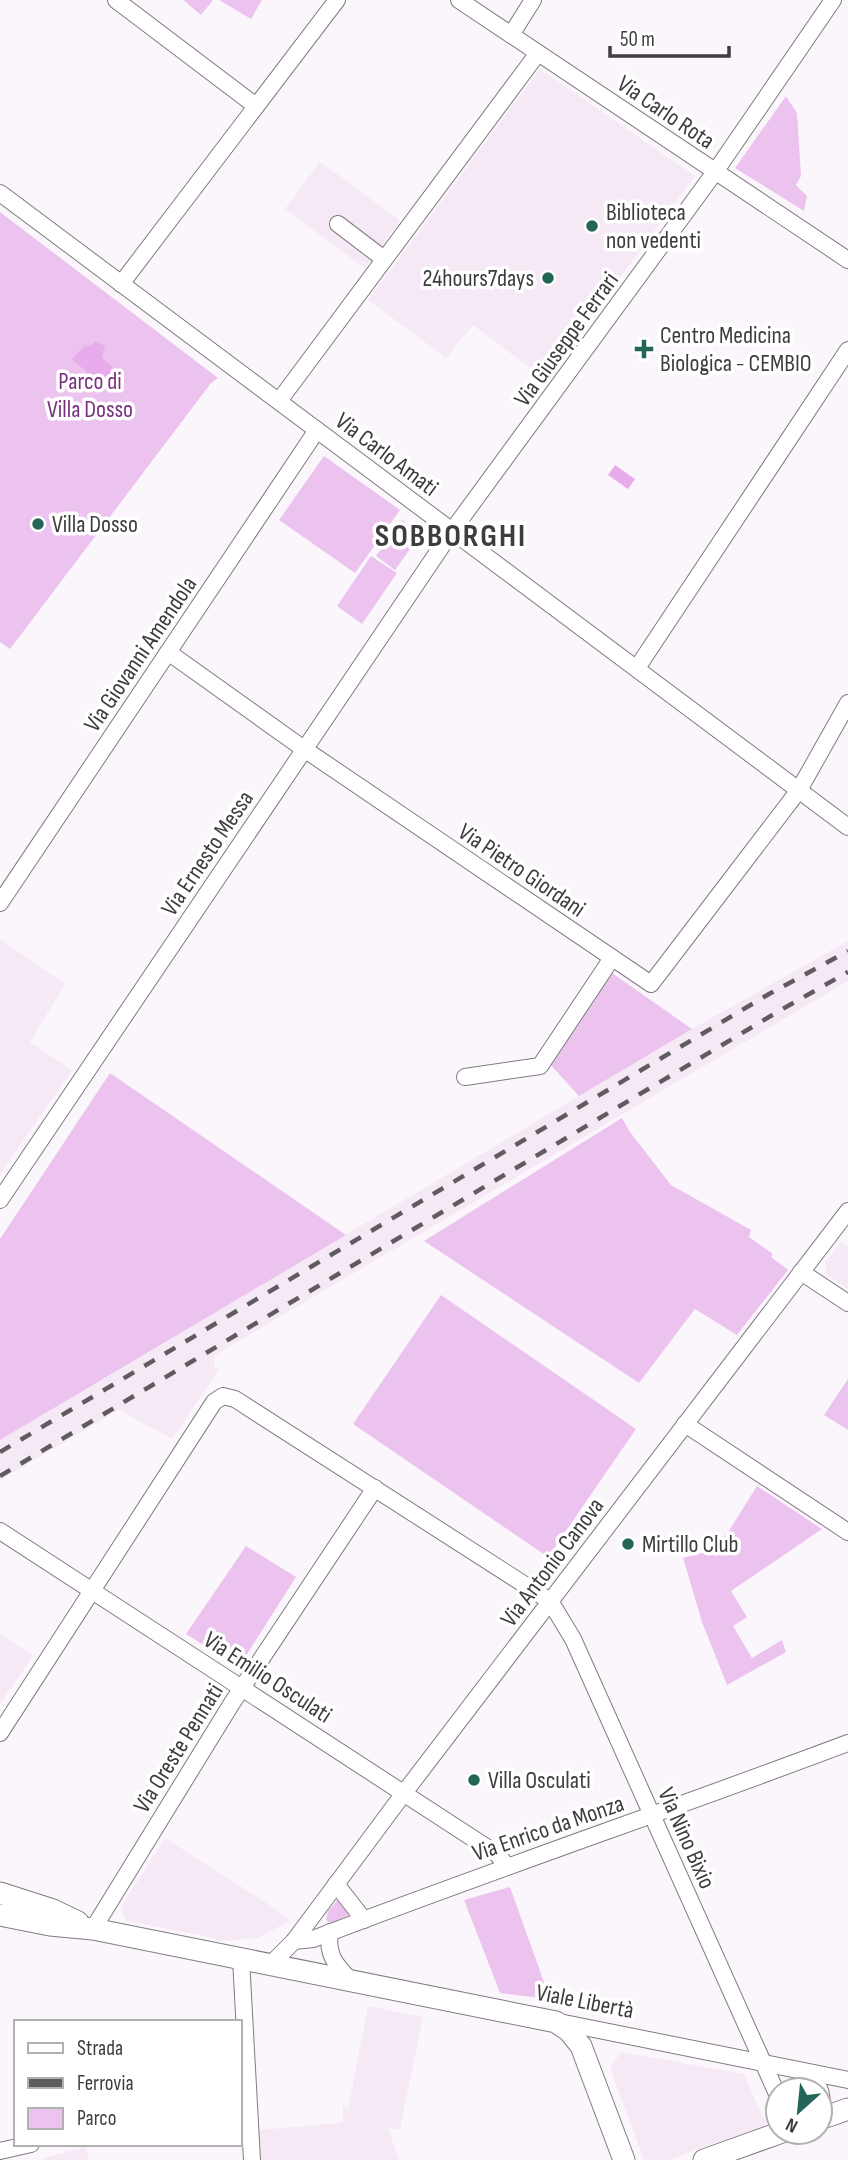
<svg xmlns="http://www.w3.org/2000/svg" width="848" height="2160" viewBox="0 0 848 2160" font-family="'Sofia Sans Condensed',sans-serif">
  <rect width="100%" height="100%" fill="#fbf6fc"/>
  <g fill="#f5e9f5">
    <path d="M540,69L695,176L545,379L473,325L446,358L368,300Z"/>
    <path d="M320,162L400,220L365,268L285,209Z"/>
    <path d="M0,939L65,984L30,1042L72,1070L0,1174Z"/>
    <path d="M848,941V981L215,1355L214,1366L219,1370L172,1439L119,1410L0,1480V1440L692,1029Z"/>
    <path d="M842,1242L848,1246V1289L827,1275L825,1262Z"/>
    <path d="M0,1633L33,1656L0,1704Z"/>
    <path d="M165,1838L268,1904L290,1921L257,1938L220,1941L205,1936L126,1921L121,1907Z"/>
    <path d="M368,2006L423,2017L400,2129L388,2128L399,2160H261L258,2130L343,2123V2104L348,2110Z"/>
    <path d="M621,2052L744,2074L766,2125L668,2160H644L610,2068Z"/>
    <path d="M86,2147L89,2160H44L43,2158Z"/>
  </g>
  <g fill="#ecc3ee">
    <path d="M183,0H213L201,15Z"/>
    <path d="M219,0H262L251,19Z"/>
    <path d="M786,96L797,113L801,176L796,185L807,196L804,211L735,168Z"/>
    <path d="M0,212L218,378L211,383L10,649L0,642Z"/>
    <path d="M324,456L400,510L355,573L279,520Z"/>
    <path d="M402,520L421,534L395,570L376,556Z"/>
    <path d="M371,556L397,573L362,624L337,606Z"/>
    <path d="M612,973L692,1029L579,1096L549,1063Z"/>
    <path d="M110,1073L346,1235L0,1440V1239Z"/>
    <path d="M622,1118L630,1132L671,1185L751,1230L749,1237L773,1254L771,1257L788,1270L737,1335L695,1309L639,1383L424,1241Z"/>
    <path d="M441,1295L636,1429L548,1557L353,1424Z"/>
    <path d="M848,1379V1430L824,1415Z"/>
    <path d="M757,1486L822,1529L731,1591L747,1617L733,1626L752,1658L782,1640L786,1652L727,1685L702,1622L683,1558L726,1546L723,1537L727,1534Z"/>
    <path d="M246,1546L296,1577L242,1662H230L186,1634Z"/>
    <path d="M510,1887L550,1999L500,1993L464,1900Z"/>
    <path d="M339,1898L351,1914L332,1923L328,1922L326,1919L328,1911Z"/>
  </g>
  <g fill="#e8abec">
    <path d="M95,341L105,346L102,358L115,369L103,385L99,382L91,389L87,386L85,377L87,372L72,359L86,345L90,347Z"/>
    <path d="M615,465L635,479L628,489L608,475Z"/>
  </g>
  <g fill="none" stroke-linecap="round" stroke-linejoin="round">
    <g stroke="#807b80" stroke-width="18">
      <g id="minor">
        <path d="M116,0L256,106"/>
        <path d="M459,0L848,260"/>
        <path d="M511,35L533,0"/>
        <path d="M0,193L848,827"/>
        <path d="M338,224L384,259"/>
        <path d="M121,284L337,0"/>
        <path d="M279,401L538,53"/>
        <path d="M168,652L304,749L651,984L799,790L848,703"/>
        <path d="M637,668L848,350"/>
        <path d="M0,903L317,430"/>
        <path d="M465,1077L540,1066L612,958"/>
        <path d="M0,1200L452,531L715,172L833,0"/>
        <path d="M801,1272L848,1303"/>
        <path d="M685,1424L848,1532"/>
        <path d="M0,1531L497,1854L507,1866"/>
        <path d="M0,1733L214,1402L223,1396L235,1399L550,1601L573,1639L778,2096"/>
        <path d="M336,1884L364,1920"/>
        <path d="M93,1929L232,1703L375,1488"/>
        <path d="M330,1932C326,1956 337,1966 352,1982"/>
        <path d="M294,1941L313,1939C490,1871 670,1810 848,1743"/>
        <path d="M241,1959L252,2160"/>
        <path d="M270,1965L294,1941L404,1793L848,1211"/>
        <path d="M559,2022L848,2080"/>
        <path d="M809,2073C821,2086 824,2097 820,2115"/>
        <path d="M0,2151L31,2144"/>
      </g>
    </g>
    <g stroke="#807b80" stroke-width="23">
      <g id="major">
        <path d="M0,1893L53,1910L78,1922"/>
        <path d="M0,1915L50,1925L93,1929L556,2022L569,2031L581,2046L624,2160"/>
        <path d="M820,2119L848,2109"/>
        <path d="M704,2160L782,2132"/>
      </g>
    </g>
    <use href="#minor" stroke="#fff" stroke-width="16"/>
    <use href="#major" stroke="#fff" stroke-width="21"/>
    <g stroke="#5f5c5f" stroke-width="4.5" stroke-dasharray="12 12" stroke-linecap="butt">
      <path d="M0,1452L769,994L848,951"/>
      <path d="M0,1476L779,1011L848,972"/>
    </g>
  </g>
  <g fill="#236556" stroke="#fff" stroke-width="2.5">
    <circle cx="592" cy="226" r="7"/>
    <circle cx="548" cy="278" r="7"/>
    <path d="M640.5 338.5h7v7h7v7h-7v7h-7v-7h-7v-7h7z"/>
    <circle cx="38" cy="524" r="7"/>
    <circle cx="628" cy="1544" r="7"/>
    <circle cx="474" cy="1780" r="7"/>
  </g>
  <g text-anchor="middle" stroke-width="7" stroke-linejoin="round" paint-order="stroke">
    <g font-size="24" fill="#3e3c3e" stroke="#fff">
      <text transform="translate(666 112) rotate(34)" y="8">Via Carlo Rota</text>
      <text transform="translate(566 339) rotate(-54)" y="8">Via Giuseppe Ferrari</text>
      <text transform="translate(387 454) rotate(37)" y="8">Via Carlo Amati</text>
      <text transform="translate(140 654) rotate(-56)" y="8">Via Giovanni Amendola</text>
      <text transform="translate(207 853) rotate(-56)" y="8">Via Ernesto Messa</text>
      <text transform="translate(522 870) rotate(34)" y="8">Via Pietro Giordani</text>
      <text transform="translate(552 1562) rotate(-53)" y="8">Via Antonio Canova</text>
      <text transform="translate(268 1677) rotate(33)" y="8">Via Emilio Osculati</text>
      <text transform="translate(178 1748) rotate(-58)" y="8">Via Oreste Pennati</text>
      <text transform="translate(548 1828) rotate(-19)" y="8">Via Enrico da Monza</text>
      <text transform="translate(687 1838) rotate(66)" y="8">Via Nino Bixio</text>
      <text transform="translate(585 2001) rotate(11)" y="8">Viale Libertà</text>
    </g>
    <g font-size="24" fill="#3e3c3e" stroke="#fff" text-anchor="start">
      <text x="606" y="220">Biblioteca<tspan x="606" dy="28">non vedenti</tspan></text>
      <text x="534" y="286" text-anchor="end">24hours7days</text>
      <text x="660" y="343">Centro Medicina<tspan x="660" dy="28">Biologica - CEMBIO</tspan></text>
      <text x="52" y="532">Villa Dosso</text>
      <text x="642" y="1552">Mirtillo Club</text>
      <text x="488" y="1788">Villa Osculati</text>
    </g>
    <g font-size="24" fill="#77307d" stroke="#fff">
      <text x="90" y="389">Parco di<tspan x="90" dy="28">Villa Dosso</tspan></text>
    </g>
    <g font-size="32" font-weight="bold" letter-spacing="2" fill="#3e3c3e" stroke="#fff">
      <text x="451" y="546">SOBBORGHI</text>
    </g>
  </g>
  <rect x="14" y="2020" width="228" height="126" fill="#ffffff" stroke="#b2b1b2" stroke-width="2"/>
  <rect x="28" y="2043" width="35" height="10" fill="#ffffff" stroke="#b2b1b2" stroke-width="2"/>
  <text x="77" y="2055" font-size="21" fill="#3e3c3e">Strada</text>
  <rect x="28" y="2078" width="35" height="10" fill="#5f5c5f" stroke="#b2b1b2" stroke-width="2"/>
  <text x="77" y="2090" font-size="21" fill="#3e3c3e">Ferrovia</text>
  <rect x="28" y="2108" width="35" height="21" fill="#ecc3ee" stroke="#b2b1b2" stroke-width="2"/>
  <text x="77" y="2125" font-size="21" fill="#3e3c3e">Parco</text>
  <g transform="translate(799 2111) rotate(207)"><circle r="33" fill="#ffffff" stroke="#b2b1b2" stroke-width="2"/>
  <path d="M0-5L12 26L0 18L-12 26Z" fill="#236556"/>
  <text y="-10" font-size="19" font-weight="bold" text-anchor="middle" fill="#3e3c3e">N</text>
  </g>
  <path d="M610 46v10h119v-10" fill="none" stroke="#3e3c3e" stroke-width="3.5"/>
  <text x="620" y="46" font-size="21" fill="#3e3c3e" stroke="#ffffff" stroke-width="5" paint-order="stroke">50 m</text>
</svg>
